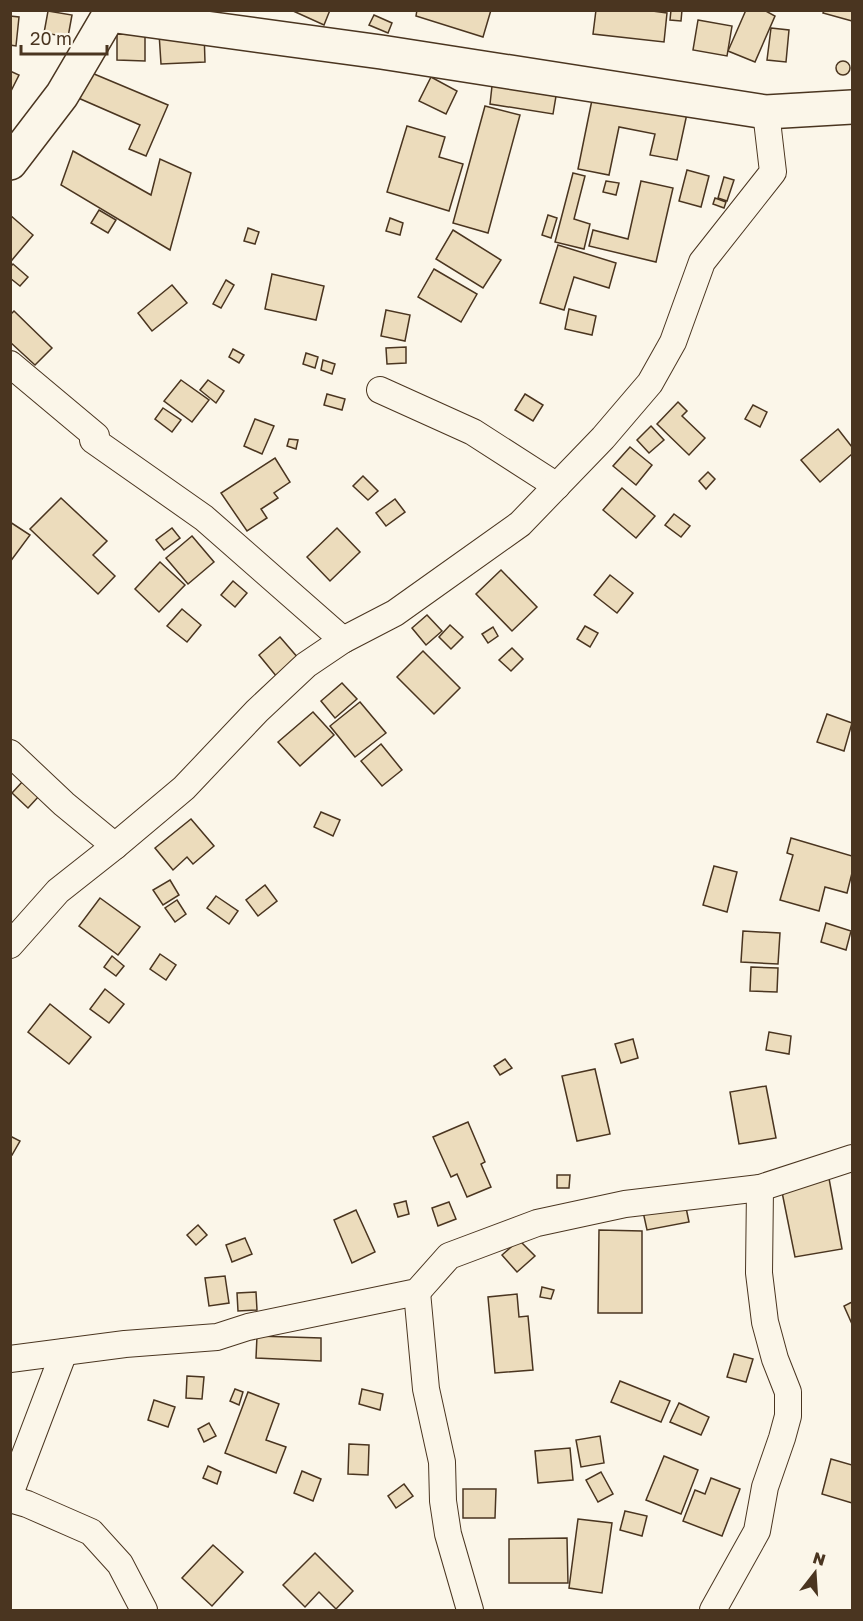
<svg xmlns="http://www.w3.org/2000/svg" width="863" height="1621" viewBox="0 0 863 1621" font-family="'Golos Text',sans-serif">
  <rect width="100%" height="100%" fill="#fbf6e9"/>
  <g fill="#ecdcbc" stroke="#4a3520" stroke-width="1.5">
    <path d="M291,10H330L324,25Z"/>
    <path d="M417,10H491L483,37L416,16Z"/>
    <path d="M596,10H645L667,13L664,42L593,34Z"/>
    <path d="M671,10H682L681,21L670,20Z"/>
    <path d="M746,10H764L775,16L755,62L728,51Z"/>
    <path d="M824,10H852V21L823,13Z"/>
    <path d="M48,11L72,15L68,37L44,33Z"/>
    <path d="M374,15L392,23L388,33L369,25Z"/>
    <path d="M10,16L19,17L16,46L10,45Z"/>
    <path d="M698,20L732,26L727,56L693,50Z"/>
    <path d="M771,28L789,30L786,62L767,60Z"/>
    <path d="M204,31L205,62L161,64L159,33Z"/>
    <path d="M117,34L145,35V61L117,60Z"/>
    <circle cx="843" cy="68" r="7"/>
    <path d="M10,71L19,75L10,93Z"/>
    <path d="M87,71L168,105L146,156L129,149L140,125L76,97Z"/>
    <path d="M431,77L457,91L446,114L419,101Z"/>
    <path d="M492,86L556,96L553,114L490,104Z"/>
    <path d="M594,90L688,109L677,160L650,155L655,134L619,127L609,175L578,169Z"/>
    <path d="M485,106L520,115L488,233L453,223Z"/>
    <path d="M407,126L445,137L439,157L463,164L449,211L387,192Z"/>
    <path d="M73,151L151,195L160,159L191,173L170,250L61,185Z"/>
    <path d="M687,170L709,176L701,207L679,201Z"/>
    <path d="M573,173L585,176L574,219L590,224L584,249L555,242Z"/>
    <path d="M724,177L734,180L727,201L718,198Z"/>
    <path d="M606,181L619,183L616,195L603,192Z"/>
    <path d="M641,181L673,188L656,262L589,246L593,230L628,239Z"/>
    <path d="M715,198L726,202L724,208L713,204Z"/>
    <path d="M99,210L116,220L108,233L91,223Z"/>
    <path d="M10,215L33,235L12,260L10,259Z"/>
    <path d="M548,215L557,218L551,238L542,235Z"/>
    <path d="M390,218L403,223L400,235L386,231Z"/>
    <path d="M248,228L259,232L255,244L244,241Z"/>
    <path d="M453,230L501,260L483,288L436,259Z"/>
    <path d="M558,245L616,263L609,288L574,277L564,310L540,303Z"/>
    <path d="M13,264L28,277L20,286L10,278V267Z"/>
    <path d="M434,269L477,294L461,322L418,297Z"/>
    <path d="M272,274L324,286L316,320L265,309Z"/>
    <path d="M226,280L234,285L221,308L213,304Z"/>
    <path d="M172,285L187,303L152,331L138,313Z"/>
    <path d="M569,309L596,316L592,335L565,329Z"/>
    <path d="M386,310L410,315L405,341L381,336Z"/>
    <path d="M14,311L52,348L35,365L10,342V315Z"/>
    <path d="M406,347V363L387,364L386,348Z"/>
    <path d="M233,349L244,355L239,363L229,357Z"/>
    <path d="M306,353L318,357L315,368L303,364Z"/>
    <path d="M323,360L335,364L332,374L321,370Z"/>
    <path d="M181,380L209,400L192,422L164,401Z"/>
    <path d="M208,380L224,391L216,403L200,390Z"/>
    <path d="M327,394L345,399L342,410L324,405Z"/>
    <path d="M525,394L543,405L533,421L515,410Z"/>
    <path d="M678,402L687,411L682,416L705,438L689,455L657,424Z"/>
    <path d="M753,405L767,412L760,427L745,419Z"/>
    <path d="M163,408L181,420L172,432L155,419Z"/>
    <path d="M255,419L274,426L262,454L244,446Z"/>
    <path d="M651,426L664,440L649,453L637,440Z"/>
    <path d="M838,429L852,447V454L820,482L801,460Z"/>
    <path d="M289,439L298,440L296,449L287,446Z"/>
    <path d="M630,447L652,465L636,485L613,466Z"/>
    <path d="M275,458L290,482L274,493L278,498L261,509L267,518L247,531L221,493Z"/>
    <path d="M708,472L715,479L706,489L699,481Z"/>
    <path d="M363,476L378,491L368,500L353,486Z"/>
    <path d="M622,488L655,516L636,538L603,510Z"/>
    <path d="M61,498L107,541L93,555L115,576L98,594L30,529Z"/>
    <path d="M395,499L405,512L386,526L376,513Z"/>
    <path d="M674,514L690,526L681,537L665,525Z"/>
    <path d="M10,522L30,535L10,562Z"/>
    <path d="M172,528L180,538L164,550L156,540Z"/>
    <path d="M337,528L360,552L330,581L307,557Z"/>
    <path d="M192,536L214,562L188,584L166,558Z"/>
    <path d="M160,562L185,585L159,612L135,589Z"/>
    <path d="M501,570L537,607L512,631L476,594Z"/>
    <path d="M610,575L633,593L617,613L594,595Z"/>
    <path d="M233,581L247,593L235,607L221,595Z"/>
    <path d="M182,609L201,625L187,642L167,626Z"/>
    <path d="M427,615L442,631L426,645L412,628Z"/>
    <path d="M450,625L463,637L451,649L439,637Z"/>
    <path d="M585,626L598,633L590,647L577,639Z"/>
    <path d="M493,627L498,636L488,643L482,634Z"/>
    <path d="M280,637L299,659L277,677L259,655Z"/>
    <path d="M512,648L523,659L511,671L499,660Z"/>
    <path d="M423,651L460,688L434,714L397,677Z"/>
    <path d="M342,683L357,699L335,718L321,701Z"/>
    <path d="M360,702L386,733L355,757L330,726Z"/>
    <path d="M313,712L334,735L300,766L278,742Z"/>
    <path d="M827,714L852,723L844,751L817,742Z"/>
    <path d="M381,744L402,770L382,786L361,761Z"/>
    <path d="M23,781L39,796L28,808L12,793Z"/>
    <path d="M321,812L340,820L333,836L314,827Z"/>
    <path d="M191,819L214,846L193,864L187,857L173,870L155,848Z"/>
    <path d="M791,838L852,856V873L847,893L825,887L819,911L780,900L793,855L787,853Z"/>
    <path d="M714,866L737,872L727,912L703,905Z"/>
    <path d="M170,880L179,895L163,905L153,890Z"/>
    <path d="M265,885L277,901L258,916L246,900Z"/>
    <path d="M216,896L238,911L229,924L207,908Z"/>
    <path d="M100,898L140,927L118,955L79,926Z"/>
    <path d="M177,900L186,914L175,922L165,908Z"/>
    <path d="M826,923L851,931L846,950L821,942Z"/>
    <path d="M743,931L780,933L778,964L741,962Z"/>
    <path d="M160,954L176,965L166,980L150,969Z"/>
    <path d="M112,956L124,966L116,976L104,967Z"/>
    <path d="M751,967L778,968L777,992L750,991Z"/>
    <path d="M105,989L124,1004L109,1023L90,1009Z"/>
    <path d="M50,1004L91,1037L69,1064L28,1032Z"/>
    <path d="M769,1032L791,1036L789,1054L766,1050Z"/>
    <path d="M633,1039L638,1058L621,1063L615,1044Z"/>
    <path d="M505,1059L512,1068L500,1075L494,1066Z"/>
    <path d="M595,1069L610,1134L577,1141L562,1076Z"/>
    <path d="M766,1086L776,1138L739,1144L730,1092Z"/>
    <path d="M468,1122L485,1162L481,1164L491,1187L467,1197L457,1174L451,1177L433,1137Z"/>
    <path d="M10,1136L20,1141L12,1155L10,1154Z"/>
    <path d="M828,1173L842,1249L795,1257L780,1182Z"/>
    <path d="M557,1175H570L569,1188H557Z"/>
    <path d="M684,1198L689,1222L647,1230L642,1207Z"/>
    <path d="M406,1201L409,1214L398,1217L394,1204Z"/>
    <path d="M449,1202L456,1219L438,1226L432,1208Z"/>
    <path d="M356,1210L375,1252L352,1263L334,1220Z"/>
    <path d="M198,1225L207,1235L196,1245L187,1235Z"/>
    <path d="M599,1230L642,1231V1313H598Z"/>
    <path d="M245,1238L252,1254L232,1262L226,1245Z"/>
    <path d="M519,1240L535,1256L517,1272L502,1255Z"/>
    <path d="M225,1276L229,1303L209,1306L205,1278Z"/>
    <path d="M542,1287L554,1290L551,1299L540,1297Z"/>
    <path d="M256,1292L257,1310L238,1311L237,1293Z"/>
    <path d="M517,1294L519,1317L528,1316L533,1370L495,1373L488,1297Z"/>
    <path d="M852,1302V1324L844,1306Z"/>
    <path d="M257,1336L321,1338V1361L256,1358Z"/>
    <path d="M734,1354L753,1359L746,1382L727,1377Z"/>
    <path d="M187,1376L204,1377L202,1399L186,1398Z"/>
    <path d="M620,1381L670,1401L661,1422L611,1402Z"/>
    <path d="M235,1389L243,1392L239,1405L230,1401Z"/>
    <path d="M362,1389L383,1394L380,1410L359,1404Z"/>
    <path d="M248,1392L279,1404L266,1440L286,1447L276,1473L225,1453Z"/>
    <path d="M154,1400L175,1407L168,1427L148,1420Z"/>
    <path d="M679,1403L709,1417L701,1435L670,1422Z"/>
    <path d="M209,1423L216,1436L204,1442L198,1429Z"/>
    <path d="M600,1436L604,1463L581,1467L576,1440Z"/>
    <path d="M349,1444L369,1445L368,1475L348,1474Z"/>
    <path d="M570,1448L573,1480L538,1483L535,1451Z"/>
    <path d="M664,1456L698,1470L681,1514L646,1500Z"/>
    <path d="M831,1459L852,1465V1503L822,1494Z"/>
    <path d="M208,1466L221,1472L217,1484L203,1478Z"/>
    <path d="M302,1471L321,1479L313,1501L294,1493Z"/>
    <path d="M601,1472L613,1494L598,1502L586,1480Z"/>
    <path d="M711,1478L740,1489L722,1536L683,1521L695,1490L705,1494Z"/>
    <path d="M404,1484L413,1496L396,1508L388,1496Z"/>
    <path d="M463,1489H496L495,1518H463Z"/>
    <path d="M625,1511L647,1516L642,1536L620,1530Z"/>
    <path d="M578,1519L612,1523L602,1593L569,1588Z"/>
    <path d="M567,1538L568,1583H509V1539Z"/>
    <path d="M213,1545L243,1572L212,1606L182,1578Z"/>
    <path d="M315,1553L353,1591L336,1609L319,1592L305,1607L283,1585Z"/>
  </g>
  <g fill="none" stroke-linecap="round" stroke-linejoin="round">
    <g stroke="#4a3520" stroke-width="28">
      <g id="minor">
        <path d="M10,364L96,436L93,440L204,518L343,640"/>
        <path d="M380,390L473,432L557,486"/>
        <path d="M10,753L64,804L115,846"/>
        <path d="M10,945L58,891L115,846L184,788L257,711L306,665L343,640L395,613L520,524L603,438L650,383L673,342L702,262L773,172L766,112"/>
        <path d="M417,1292L426,1389L442,1462L443,1501L448,1534L470,1610"/>
        <path d="M10,1359L125,1344L217,1337L248,1327L417,1292L449,1256L537,1223L625,1204L760,1188L852,1158"/>
        <path d="M10,1494L64,1352"/>
        <path d="M10,1499L27,1504L91,1532L120,1564L144,1610"/>
        <path d="M713,1610L757,1531L765,1487L782,1438L788,1416V1392L775,1359L765,1322L759,1273L760,1188"/>
      </g>
    </g>
    <g stroke="#4a3520" stroke-width="36">
      <path id="secondary" d="M10,163L62,95L109,15L381,52L766,112L852,107"/>
    </g>
    <use href="#minor" stroke="#fbf6e9" stroke-width="26"/>
    <use href="#secondary" stroke="#fbf6e9" stroke-width="33"/>
  </g>
  <rect width="863" height="1621" fill="none" stroke="#4a3520" stroke-width="24"/>
  <g transform="translate(815 1573) rotate(17)" stroke="#fbf6e9" stroke-width="4.5" paint-order="stroke">
  <path d="M0-4.5L10 22L0 15L-10 22Z" fill="#4a3520"/>
  <text y="-9" font-size="16" font-weight="bold" text-anchor="middle" fill="#4a3520">N</text>
  </g>
  <path d="M21 45v9h86v-9" fill="none" stroke="#4a3520" stroke-width="3"/>
  <text x="30" y="45" font-size="18" fill="#4a3520" stroke="#fbf6e9" stroke-width="4.5" paint-order="stroke">20 m</text>
</svg>
